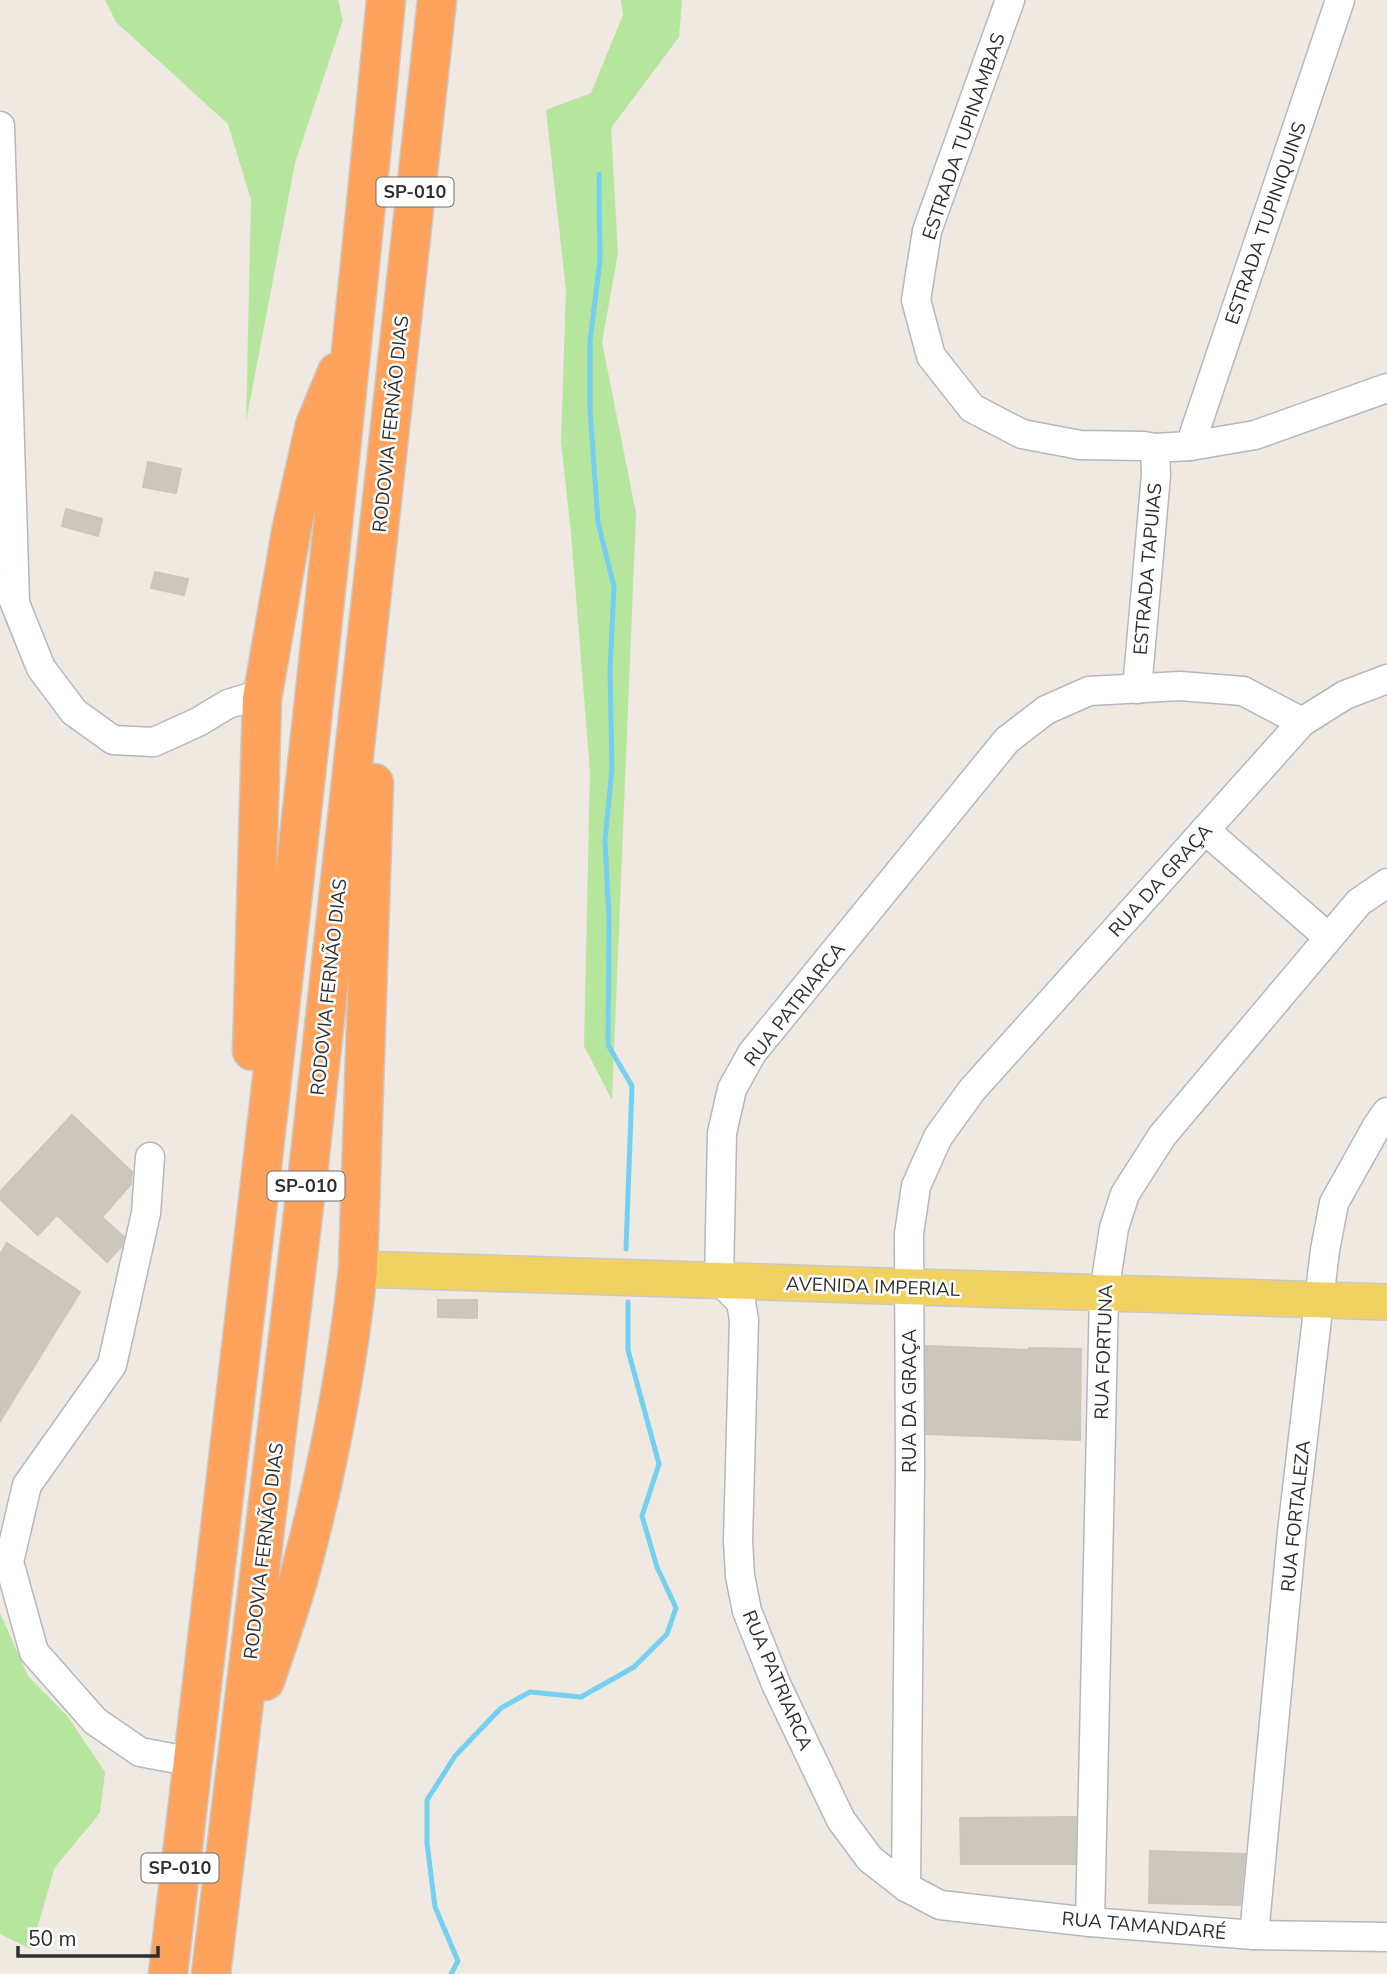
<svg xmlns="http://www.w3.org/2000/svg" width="1387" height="1974" viewBox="0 0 1387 1974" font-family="'Nunito Sans',sans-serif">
  <rect width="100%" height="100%" fill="#efe9e1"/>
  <g fill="#b6e59e">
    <path d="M105,0H338L343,20L295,163L246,422L251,200L228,124L116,22Z"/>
    <path d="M621,0H682L679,37L611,128L618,253L602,342L636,513L612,1100L584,1046L590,772L571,533L561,442L566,290L546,110L591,93L623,15Z"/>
    <path d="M0,1613L28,1676L68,1717L105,1772L100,1813L55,1867L31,1949L0,1934Z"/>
  </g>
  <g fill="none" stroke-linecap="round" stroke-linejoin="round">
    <g stroke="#75cff0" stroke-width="5">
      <path d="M599,174L600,260L590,341V410L598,522L614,587L610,671L612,769L605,840L609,919L608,1045L632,1086L626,1249"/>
      <path d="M451,1974L458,1961L435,1907L427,1843V1800L455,1756L501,1708L530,1692L581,1697L634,1667L667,1634L676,1608L657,1567L642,1516L659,1464L628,1350V1302"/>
    </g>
  </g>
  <g fill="#cbc7bf" stroke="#cbc5ba" stroke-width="2">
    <path d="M148,462L181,469L176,493L143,487Z"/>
    <path d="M66,509L102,519L98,536L62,526Z"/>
    <path d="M155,572L188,579L184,595L151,588Z"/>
    <path d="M72,1115L132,1172L131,1184L102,1217L124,1237L121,1247L107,1262L57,1215L38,1235L0,1199V1192Z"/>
    <path d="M7,1243L80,1292L0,1421V1254Z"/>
    <path d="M438,1300H477V1318L438,1317Z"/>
    <path d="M926,1346L1029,1350V1348L1081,1349L1080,1440L926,1434Z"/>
    <path d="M1076,1817L1075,1864H961L960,1818Z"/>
    <path d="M1150,1851L1245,1854L1240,1905L1149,1903Z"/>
  </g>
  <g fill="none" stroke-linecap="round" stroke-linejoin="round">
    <g stroke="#b4b7c1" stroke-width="31">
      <g id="minor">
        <path d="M1010,0L927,231L916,300L931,356L972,408L1022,434L1080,445L1144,446L1155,448L1190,446L1255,435L1387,388"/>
        <path d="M0,126L15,601"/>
        <path d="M1190,446L1340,0"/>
        <path d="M8,586L41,668L74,712L113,740L154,742L198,722L228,704L251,697L262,699"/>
        <path d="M1387,679L1345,695L1302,722L1243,691L1180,686L1089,691L1046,710L1007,740L752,1053L732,1089L722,1133L719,1280L741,1302L744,1320L738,1540L740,1576L747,1611L776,1684L841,1820L870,1859L906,1887L940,1905L1090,1922L1254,1935L1387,1937"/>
        <path d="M1137,689L1156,475L1155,448"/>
        <path d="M1205,830L1328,937"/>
        <path d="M150,1157L146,1213L112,1365L27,1485L9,1562L34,1652L95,1721L140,1752L193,1762"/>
        <path d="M906,1887L910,1469L909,1234L916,1186L938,1137L972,1090L1302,722"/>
        <path d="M1090,1922L1104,1293L1114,1228L1125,1194L1162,1136L1359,902L1387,883"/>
        <path d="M1254,1935L1292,1532L1325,1250L1334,1203L1377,1126L1387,1112"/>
      </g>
    </g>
    <g stroke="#c9c9c9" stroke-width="38">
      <path id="major" d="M358,1269L1387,1302"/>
    </g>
    <g stroke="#c9c9c9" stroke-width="41">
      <g id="highway">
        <path d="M252,1051L262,699L292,527L315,425L337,372"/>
        <path d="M265,1681C277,1645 290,1609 300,1573C327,1473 347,1372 358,1269L374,783"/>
        <path d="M168,1974C245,1317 323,659 386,0"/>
        <path d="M211,1974L308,1173L437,0"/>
      </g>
    </g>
    <use href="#minor" stroke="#fff" stroke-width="28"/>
    <use href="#major" stroke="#f2d163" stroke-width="35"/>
    <use href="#highway" stroke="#ffa35c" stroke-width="38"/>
  </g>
  <g text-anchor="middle" stroke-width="5" stroke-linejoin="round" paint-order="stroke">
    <g fill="#fff" stroke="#6d6d6d" stroke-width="2">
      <rect x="376.5" y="177.5" width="77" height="29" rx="5"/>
      <rect x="267.5" y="1171.5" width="77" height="29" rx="5"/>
      <rect x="141.5" y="1853.5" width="77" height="29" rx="5"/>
    </g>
    <g font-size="18" font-weight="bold" fill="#2e2e2e">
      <text x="415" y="198">SP-010</text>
      <text x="306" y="1192">SP-010</text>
      <text x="180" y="1874">SP-010</text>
    </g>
    <g font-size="19" fill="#2e2e2e" stroke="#fff">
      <text transform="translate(963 136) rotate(-71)" y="7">ESTRADA TUPINAMBAS</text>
      <text transform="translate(1265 223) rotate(-71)" y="7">ESTRADA TUPINIQUINS</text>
      <text transform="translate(390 424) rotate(-84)" y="7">RODOVIA FERNÃO DIAS</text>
      <text transform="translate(1147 569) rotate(-85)" y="7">ESTRADA TAPUIAS</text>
      <text transform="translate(1160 880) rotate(-48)" y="7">RUA DA GRAÇA</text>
      <text transform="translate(328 987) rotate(-84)" y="7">RODOVIA FERNÃO DIAS</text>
      <text transform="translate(794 1004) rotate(-52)" y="7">RUA PATRIARCA</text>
      <text transform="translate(873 1286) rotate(2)" y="7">AVENIDA IMPERIAL</text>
      <text transform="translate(1103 1352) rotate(-88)" y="7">RUA FORTUNA</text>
      <text transform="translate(909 1401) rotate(-90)" y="7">RUA DA GRAÇA</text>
      <text transform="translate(1295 1516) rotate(-84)" y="7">RUA FORTALEZA</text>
      <text transform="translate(263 1551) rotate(-83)" y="7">RODOVIA FERNÃO DIAS</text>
      <text transform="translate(778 1680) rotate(67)" y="7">RUA PATRIARCA</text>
      <text transform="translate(1144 1925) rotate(5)" y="7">RUA TAMANDARÉ</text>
    </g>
  </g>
  <path d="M18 1946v10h140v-10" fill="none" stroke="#2e2e2e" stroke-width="3.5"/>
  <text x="28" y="1946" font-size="21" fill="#2e2e2e" stroke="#ffffff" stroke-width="5" paint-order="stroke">50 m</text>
</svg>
